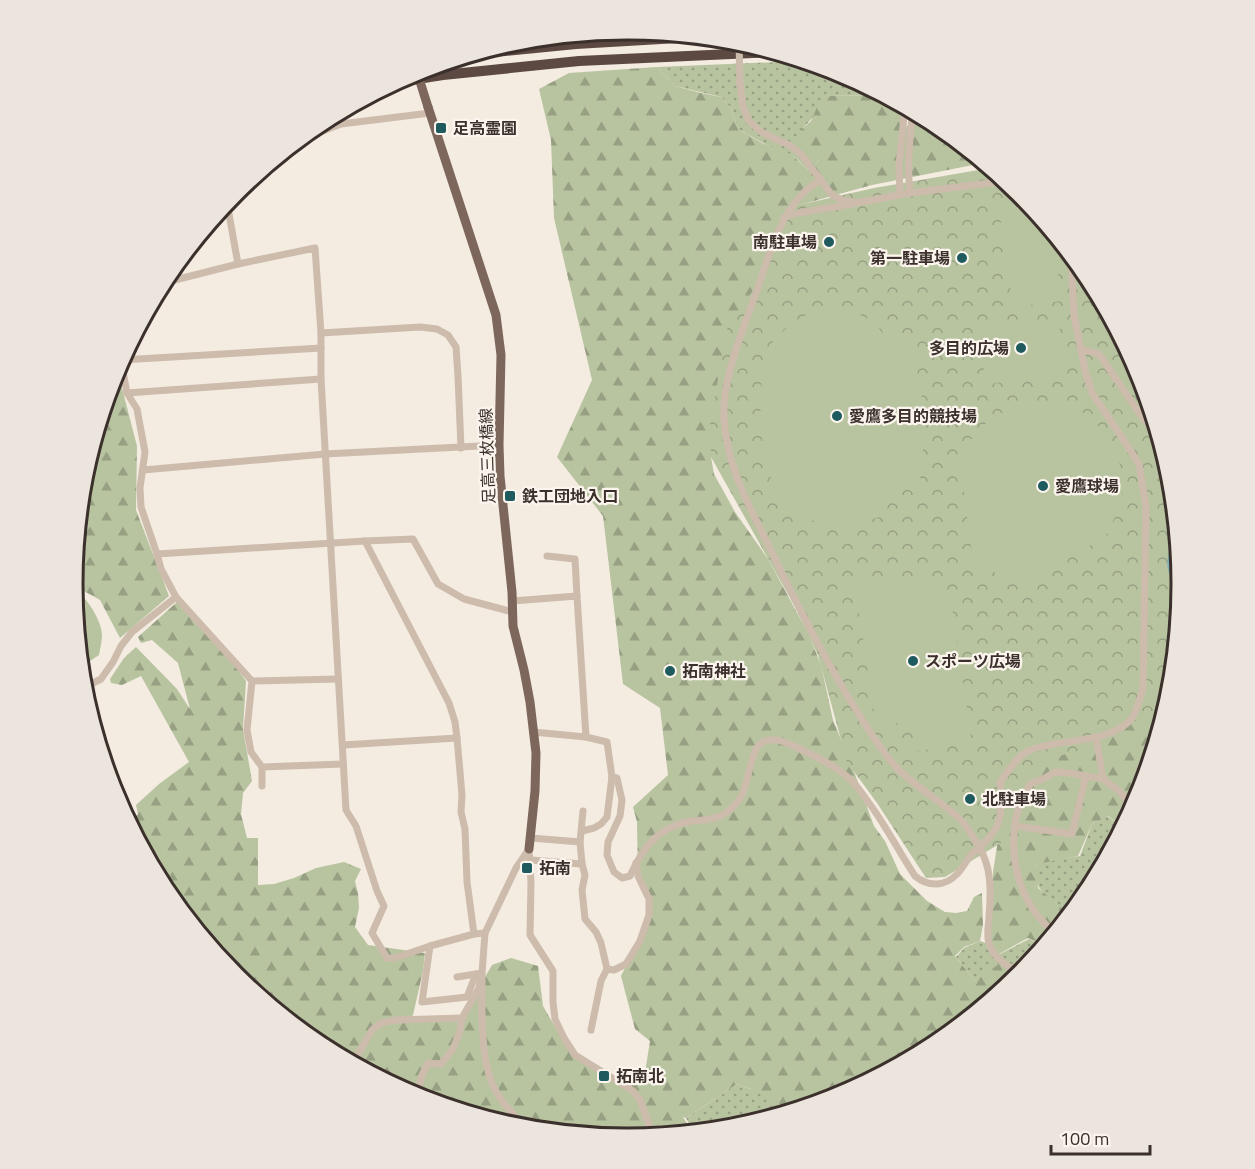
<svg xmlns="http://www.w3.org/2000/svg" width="1255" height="1169" viewBox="0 0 1255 1169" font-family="'Titillium Web','Noto Sans JP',sans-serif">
  <defs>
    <pattern id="grass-dots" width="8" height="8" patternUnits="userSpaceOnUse" patternTransform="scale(1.5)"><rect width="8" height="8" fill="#b8c4a0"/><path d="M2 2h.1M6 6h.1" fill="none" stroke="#97a083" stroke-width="1.8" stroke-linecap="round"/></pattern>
    <pattern id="forest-firs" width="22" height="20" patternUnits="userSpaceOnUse" patternTransform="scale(1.5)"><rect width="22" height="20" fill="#b8c4a0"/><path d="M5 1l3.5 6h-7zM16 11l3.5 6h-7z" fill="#97a083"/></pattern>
    <pattern id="park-crowns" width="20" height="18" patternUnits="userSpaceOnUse" patternTransform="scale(1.5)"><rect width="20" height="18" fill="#b8c4a0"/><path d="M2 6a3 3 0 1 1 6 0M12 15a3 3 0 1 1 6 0" fill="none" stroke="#97a083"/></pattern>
  </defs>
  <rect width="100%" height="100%" fill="#f4ebe1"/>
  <g fill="url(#grass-dots)">
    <path d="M802,61L840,72L883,95L826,96L813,117L799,133L819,160L808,170L796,158L765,144L738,129L731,108L721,97L675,86L657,67Z"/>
    <path d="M1107,816L1123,827L1088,893L1070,916C1055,898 1028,892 1037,864L1045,861L1080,856L1092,824Z"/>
    <path d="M1029,939L1045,946L1021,975L975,981L956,957L964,948L980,941L989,944L1000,954Z"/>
    <path d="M737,1084L803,1108L735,1128L694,1132L686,1118Z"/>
  </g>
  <g fill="url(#forest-firs)">
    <path d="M657,67L675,86L701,93L721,97L731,108L738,129L762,143L791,154L808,170L819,160L801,148L798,133L811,121L817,107L826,96L882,95L902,106V128L926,119L936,124L983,163L872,185L792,207L711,457L714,474L735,512L768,559L808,633L821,665L833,720L855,774L874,826L885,841L900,874L927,901L945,912L956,913L967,911L974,897L982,893L983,925L980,941L964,947L955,956L975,981L999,964L1022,974L935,1046L839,1097L794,1111L751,1089L737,1084L686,1118L683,1117L693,1133L627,1139L519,1128L415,1097L319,1045L235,976L166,892L129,822L138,814L136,805L159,784L189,762L141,676L122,685L111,683L110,679L124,658L136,647L177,689L190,709L178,663L152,640L141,643L138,637L177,602L231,660L246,681L243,729L252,781L243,793L241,814L247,838H258V885L274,884L294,878L316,868L344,862L361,869L355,881L358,893L359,908L355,927L368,945L425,953L423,971L413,1015L411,1017L463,1015L492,965L511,958L538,966L543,1006L569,1051L602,1072L629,1083L643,1085L650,1041L635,1029L621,976L649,920V899L638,876L637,822L633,807L668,775L660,708L623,684L603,516L557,457L592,380L554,218L551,140L539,89L569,73Z"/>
    <path d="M117,369L137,446L136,510L169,596L120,638L100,600L73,585L84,476Z"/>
    <path d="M1165,713L1140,797L1123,827L1108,816L1092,824L1078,856L1037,864L1036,868L1038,888L1060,906L1069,916L1045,946L1028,938L999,954L989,943L993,872L998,840L1029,757L1126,723Z"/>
  </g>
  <path fill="url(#park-crowns)" d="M990,168L1020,193L1089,277L1140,373L1171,477L1182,585L1171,693L1165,715L1126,723L1088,748L1034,763L1018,789L1004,841L945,877L926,878L877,803L847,762L818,655L794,605L711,457L710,423L728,325L760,281L772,240L770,221L794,206L874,188Z"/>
  <g fill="#b8c4a0">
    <path d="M1025,199L1052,233L1062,301L1013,307L998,202Z"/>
    <path d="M830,310L855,312L875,323L889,342L908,336L921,386L924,437L919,492L899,488L880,517L849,525L817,523L791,507L773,486L764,453L760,420L762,378L767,349L778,336L792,323L808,314Z"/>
    <path d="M992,322L1059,325L1066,370L986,385L977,325Z"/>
    <path d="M1049,401L1079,409L1107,434L1122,470V503L1105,537L1021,585L973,562L961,470L968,443L990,419L1020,404Z"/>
    <path d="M927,575L942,582L951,600L972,743L917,751L912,721L876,726L855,585Z"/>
    <path d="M73,589C86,595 102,621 102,635C102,641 100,649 99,655L81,667Z"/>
  </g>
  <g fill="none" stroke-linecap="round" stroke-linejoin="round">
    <g stroke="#7fb0b2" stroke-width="12">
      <path d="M1175,514V534L1177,536"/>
      <path d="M1178,549C1168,564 1176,571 1180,587C1181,592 1180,597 1180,602"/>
    </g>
    <g stroke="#cdbbac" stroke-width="7">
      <path d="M740,84L743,107L749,121L761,132L789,145L801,154L832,195L842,200L856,203L910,193L1006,181"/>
      <path d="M299,140L341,124L430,113"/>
      <path d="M821,180C782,200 770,254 756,293C743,330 722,378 724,417C726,470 755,516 777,563C799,609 823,654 848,697C863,721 877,745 895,766C914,786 939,800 959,818C967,825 972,836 978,845C992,867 991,891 989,916C989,925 986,935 989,943C993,958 1009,968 1022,973"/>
      <path d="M910,193C907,165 909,139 913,111"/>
      <path d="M900,195L899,165L905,107"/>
      <path d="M227,203L238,264"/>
      <path d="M784,217L798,213L852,204"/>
      <path d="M163,283L238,264L315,248L321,333V379L346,810L356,826L377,891L384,906L372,933L387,958H395L430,946"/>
      <path d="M321,333L420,327L437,329L448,335L456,347L458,376L461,448"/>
      <path d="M1081,349L1099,354L1144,420L1158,431"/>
      <path d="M122,360L321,348"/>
      <path d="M121,361L127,393L137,409L145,452L140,488L141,507L157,554L161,569L176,597L252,681L338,679"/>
      <path d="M127,393L321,379"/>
      <path d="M143,470L325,454L499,445"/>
      <path d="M365,541L413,539L438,584L464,599L509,611L512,610"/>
      <path d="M157,554L365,541L449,703L455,722L457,738L343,745"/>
      <path d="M547,556L575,559L577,596"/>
      <path d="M512,601L577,596L586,737"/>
      <path d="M252,681L247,730L251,752L262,767L343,764"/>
      <path d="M83,688L101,679L113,662L121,646L132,632L176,597"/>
      <path d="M533,732L586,737L607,742L612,777L607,817L601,824L594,828L582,831"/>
      <path d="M1096,737L1103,779"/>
      <path d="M457,738L462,795L461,812L465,829L467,882L474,934"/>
      <path d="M612,777L617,778L622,800L620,816L608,842L607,855L614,872L622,878L630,876C643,847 659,826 692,821C704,820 716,820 727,812C750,796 745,774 755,752C757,748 756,747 760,744C771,735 786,742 798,748C817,757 836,766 852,781C858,787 863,795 869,803C886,826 899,852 915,876C928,887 945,887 957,874C963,868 966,861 971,855C980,846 994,836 998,823C1003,809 1002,796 1000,782C1008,772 1017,756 1028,751C1057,738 1111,745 1132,718C1138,709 1140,698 1143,688L1146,507L1139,464L1119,433L1092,393L1085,370L1074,315L1071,255"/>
      <path d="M262,786V767"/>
      <path d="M123,811L127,807"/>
      <path d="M583,811L580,842L582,864L585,875L582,890L585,919L596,932L601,943L607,969L601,981L591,1030"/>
      <path d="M1016,826L1072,834L1086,776"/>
      <path d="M531,838L580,842"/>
      <path d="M529,849L531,883L530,935L553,971V1002L555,1019L564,1038L575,1055L633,1091L640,1100L653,1136"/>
      <path d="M531,860L582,864"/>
      <path d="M485,933L474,934L430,946L422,1002L467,997L476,974L482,973C482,1006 479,1065 497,1093C505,1106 516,1118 527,1129"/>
      <path d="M1055,934C1045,924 1034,914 1028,901C1013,874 1010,840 1018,810C1021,801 1026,793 1030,784L1043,779L1055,772L1070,773L1103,779L1119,791L1134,809"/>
      <path d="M607,969L614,970L626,964L640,941L649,915V899L638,876L636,863"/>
      <path d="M457,977L476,974"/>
      <path d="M353,1063L372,1030L381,1023L396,1020L462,1018"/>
      <path d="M416,1097L422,1075L428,1063L441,1064L453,1049L460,1031L462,1018L479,988L482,973L485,933L516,868L529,849"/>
    </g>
    <path stroke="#7d675c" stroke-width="9" d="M428,107L496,315L501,355L499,445L500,476L512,592L513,626L524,670L530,702L536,753L535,791L529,849"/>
    <g stroke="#5c4a42" stroke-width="10">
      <path d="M476,54L576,44L695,37"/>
      <path d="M398,82L443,75L579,61L774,52"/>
    </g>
    <path stroke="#cdbbac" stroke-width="7" d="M739,42L740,84"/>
    <path stroke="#7d675c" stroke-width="9" d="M417,72L428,107"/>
  </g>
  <g fill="#1f5a5e" stroke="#fbf5ee" stroke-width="2">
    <rect x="435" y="122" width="12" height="12" rx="3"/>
    <circle cx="829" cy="242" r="6"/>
    <circle cx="962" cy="258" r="6"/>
    <circle cx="1021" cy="348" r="6"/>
    <circle cx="837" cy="416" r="6"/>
    <circle cx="1043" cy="486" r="6"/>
    <rect x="504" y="490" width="12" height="12" rx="3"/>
    <circle cx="913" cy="661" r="6"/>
    <circle cx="670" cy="671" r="6"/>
    <circle cx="970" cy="799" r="6"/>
    <rect x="521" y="862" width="12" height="12" rx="3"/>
    <rect x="598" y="1070" width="12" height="12" rx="3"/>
  </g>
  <g text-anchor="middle" stroke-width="4.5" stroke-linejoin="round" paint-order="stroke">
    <g font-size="16" font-weight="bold" fill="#3b302b" stroke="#fbf5ee" text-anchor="start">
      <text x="453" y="134">足高霊園</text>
      <text x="817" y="248" text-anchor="end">南駐車場</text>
      <text x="950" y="264" text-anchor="end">第一駐車場</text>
      <text x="1009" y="354" text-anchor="end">多目的広場</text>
      <text x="849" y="422">愛鷹多目的競技場</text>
      <text x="1055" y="492">愛鷹球場</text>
      <text x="522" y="502">鉄工団地入口</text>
      <text x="925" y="667">スポーツ広場</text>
      <text x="682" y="677">拓南神社</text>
      <text x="982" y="805">北駐車場</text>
      <text x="539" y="874">拓南</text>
      <text x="616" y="1082">拓南北</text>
    </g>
    <g font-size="16" fill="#3b302b" stroke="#fbf5ee">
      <text transform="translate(487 456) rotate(-92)" y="6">足高三枚橋線</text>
    </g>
  </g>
  <path d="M0 0H1255V1169H0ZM83 584a544 544 0 1 1 1088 0a544 544 0 1 1-1088 0Z" fill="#ece5de" fill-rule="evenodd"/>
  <path fill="none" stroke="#3b302b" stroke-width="3" d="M83 584a544 544 0 1 1 1088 0a544 544 0 1 1-1088 0Z"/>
  <path d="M1051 1145v9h99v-9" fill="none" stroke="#3b302b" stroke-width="3"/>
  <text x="1060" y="1145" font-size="18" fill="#3b302b" stroke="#fbf5ee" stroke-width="4.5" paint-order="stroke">100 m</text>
</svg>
